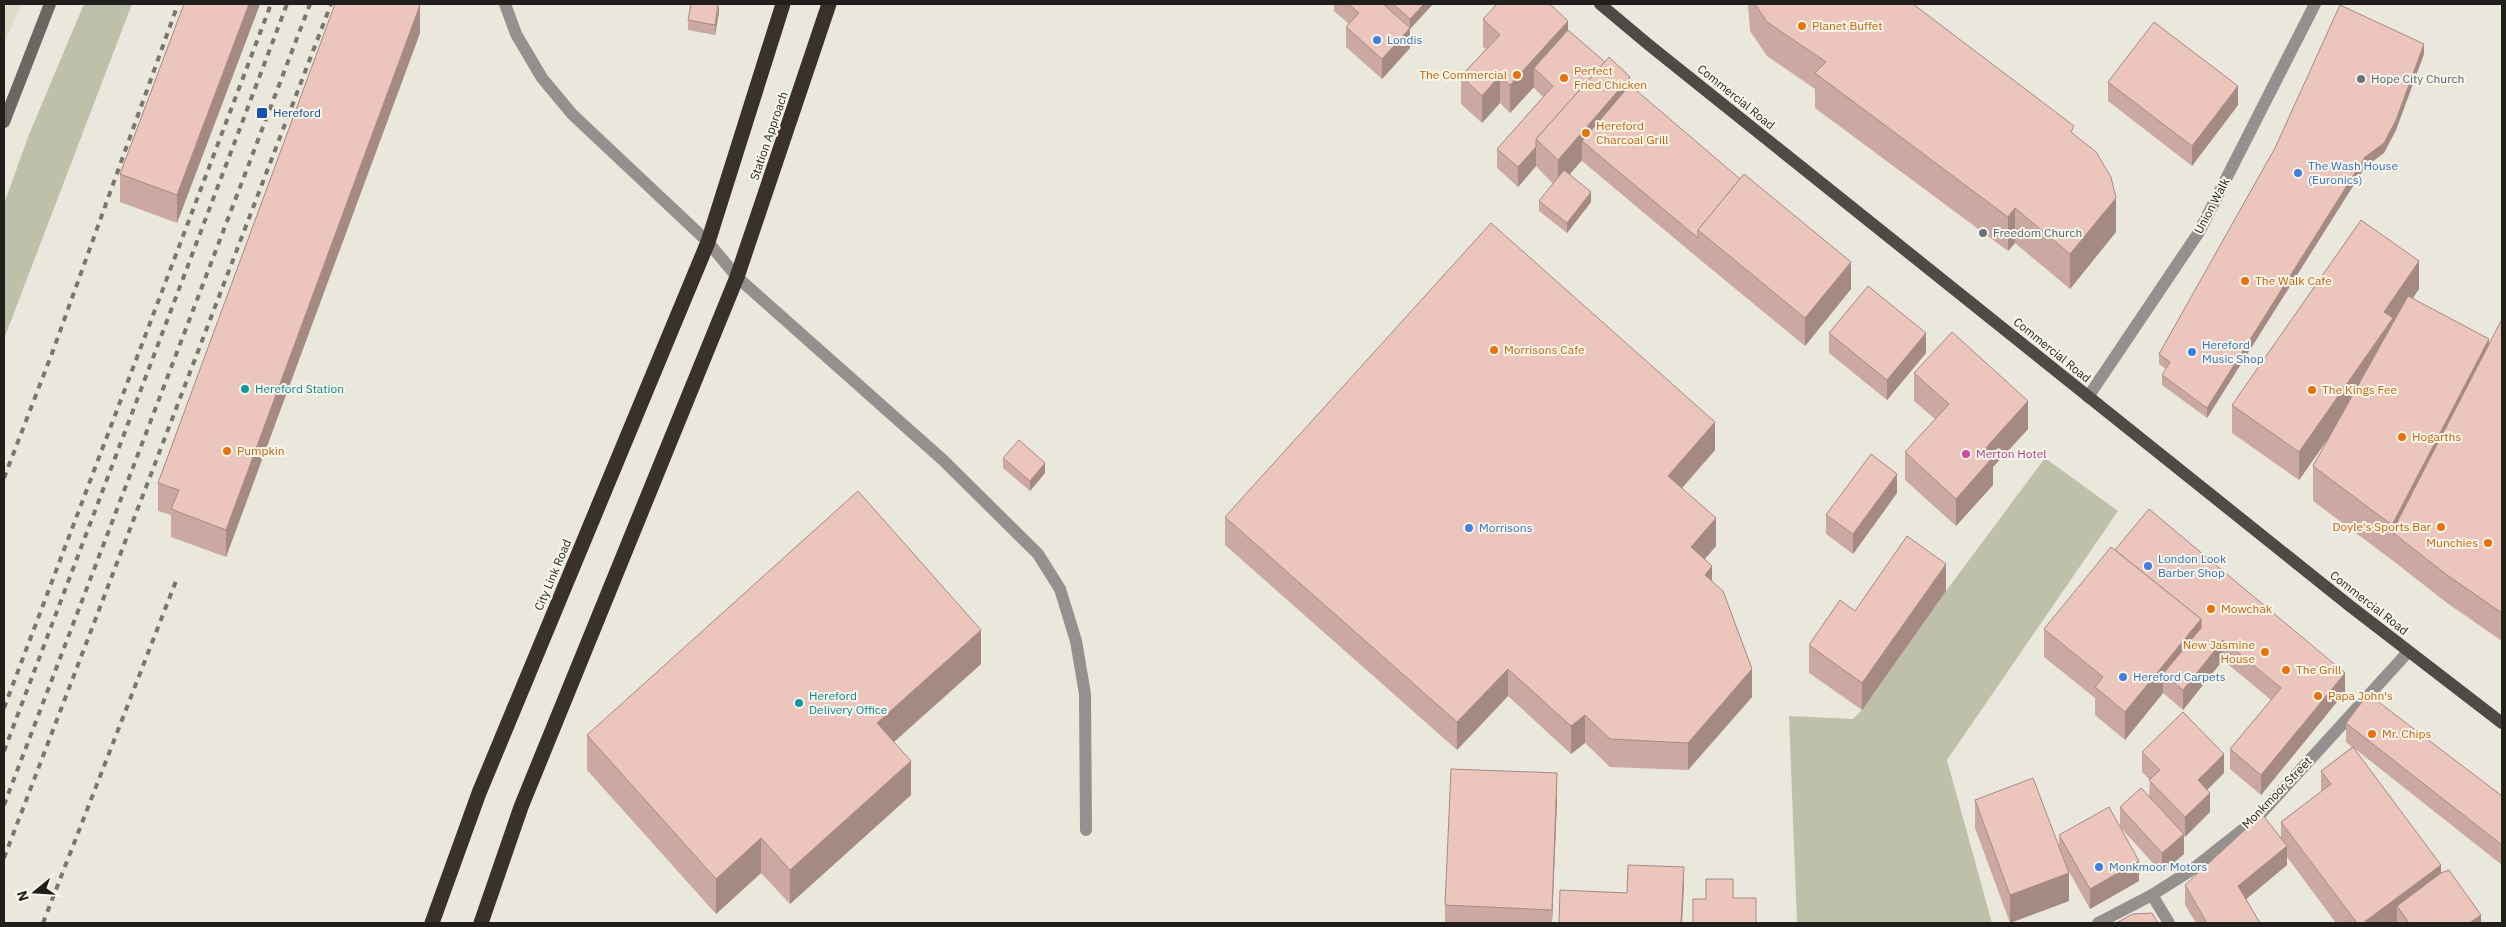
<svg xmlns="http://www.w3.org/2000/svg" width="2506" height="927" viewBox="0 0 2506 927" font-family="'IBM Plex Sans',sans-serif">
  <rect width="100%" height="100%" fill="#eae8dd"/>
  <path fill="#dfdcc9" d="M4,4H21L4,45Z"/>
  <g fill="#bec0a9">
    <path d="M84,4H132L4,339V204L28,137Z"/>
    <path d="M2045,458L2118,511L1947,760L1992,923H1797L1789,716L1853,719L1862,710L1946,591Z"/>
  </g>
  <g fill="none" stroke-linecap="round" stroke-linejoin="round">
    <g stroke="#95908d" stroke-width="12">
      <path d="M505,4L516,34L542,78L572,114L708,242L737,277L943,460L1038,554L1060,589L1076,641L1085,694L1086,830"/>
      <path d="M2088,397L2199,232L2315,4"/>
      <path d="M2152,895L2169,923"/>
      <path d="M2098,923L2152,895L2193,869L2255,820L2408,652"/>
    </g>
    <path stroke="#6d6663" stroke-width="12" d="M4,122L50,4"/>
    <path stroke="#514945" stroke-width="12" d="M1600,4L1649,45L2350,606L2502,723"/>
    <g stroke="#3a312c" stroke-width="15">
      <path d="M432,923L479,793L708,242L783,4"/>
      <path d="M481,923L521,807L737,277L829,4"/>
    </g>
    <g stroke="#78766f" stroke-width="4" stroke-dasharray="6 6" stroke-linecap="butt">
      <path d="M4,478L54,348L178,4"/>
      <path d="M4,708L271,4"/>
      <path d="M4,751L287,4"/>
      <path d="M4,805L310,4"/>
      <path d="M4,858L331,4"/>
      <path d="M43,923L176,581"/>
    </g>
  </g>
  <g fill="#cba9a2">
    <path d="M184,4H260L177,223L120,202V174Z"/>
    <path d="M1334,4H1433L1410,29V48L1382,79L1346,47V27L1349,24L1334,11Z"/>
    <path d="M1748,4H1913L2074,134L2116,232L2070,289L2015,243L2008,251L1815,108V89L1767,56L1750,31Z"/>
    <path d="M719,12L715,35L688,30V20Z"/>
    <path d="M1483,19L1568,30L1630,85L1851,289L1805,346L1698,258L1582,161V160L1570,174L1591,202L1567,233L1539,211V201L1553,184L1536,166L1518,187L1497,168V149L1543,97L1534,88V87L1510,113L1500,103L1482,123L1461,104V76L1486,49L1483,47Z"/>
    <path d="M420,33L226,557L171,537V515L158,511V483Z"/>
    <path d="M2424,54L2396,130L2384,153L2365,167L2207,418L2162,385V375L2166,369L2159,364V354Z"/>
    <path d="M2108,82L2238,105L2192,166L2108,101Z"/>
    <path d="M2419,289L2413,298L2489,345L2502,319V641L2447,603L2392,560L2313,501V466L2330,436L2299,480L2232,433V405Z"/>
    <path d="M1829,333L1926,353L1887,400L1829,353Z"/>
    <path d="M1914,373L2028,429L1993,467V485L1956,526L1905,480V452L1935,419L1914,401Z"/>
    <path d="M1715,450L1682,488L1716,546L1705,559L1752,697L1688,770L1610,767L1585,743L1571,754L1508,696L1457,750L1225,545V517Z"/>
    <path d="M1003,458L1045,473L1030,491L1003,468Z"/>
    <path d="M1897,493L1853,554L1826,534V515Z"/>
    <path d="M2115,550L2345,692L2261,795L2230,769V749L2271,700L2223,660L2183,710L2163,693L2125,740L2095,715V698L2044,657V629Z"/>
    <path d="M1946,591L1862,710L1809,673V645L1855,611Z"/>
    <path d="M981,664L894,742L911,795L790,904L761,873L716,914L587,770V735Z"/>
    <path d="M2346,723L2502,796V865L2354,748L2441,873L2481,923H2336L2287,857V865L2246,899L2260,923H2196L2185,905V885L2281,838V822L2321,792V771L2352,747L2346,742Z"/>
    <path d="M2142,752L2224,773L2207,790L2210,812L2185,837L2184,836V854L2162,873L2120,827V807L2149,797L2150,780L2142,772Z"/>
    <path d="M1975,800L2059,848V835L2139,881L2090,909L2066,866L2069,901L2010,923L1975,828Z"/>
    <path d="M1557,801L1552,923H1445V905Z"/>
  </g>
  <g fill="#a58a84">
    <path d="M249,4H260L177,223V195Z"/>
    <path d="M719,4V12L715,35V25Z"/>
    <path d="M1424,4H1433L1410,29V48L1382,79V59L1410,28V19Z"/>
    <path d="M420,5V33L226,557V530Z"/>
    <path d="M1568,21V49L1534,68V87L1510,113V85Z"/>
    <path d="M2424,44V54L2396,130L2384,153L2365,167L2207,418V408Z"/>
    <path d="M1500,75V103L1482,123V96Z"/>
    <path d="M1630,77V105L1582,141V160L1558,188V160Z"/>
    <path d="M2238,86V105L2192,166V146Z"/>
    <path d="M1536,147V166L1518,187V167Z"/>
    <path d="M1591,192V202L1567,233V223Z"/>
    <path d="M2116,198V232L2070,289V254Z"/>
    <path d="M2015,208V243L2008,251V217Z"/>
    <path d="M2419,261V289L2393,327V346L2299,480V452L2384,312Z"/>
    <path d="M1851,262V289L1805,346V318Z"/>
    <path d="M1926,333V353L1887,400V380Z"/>
    <path d="M2489,339V374L2392,532V560V525Z"/>
    <path d="M2028,401V429L1993,467V485L1956,526V499L1984,450Z"/>
    <path d="M1715,422V450L1668,504V476Z"/>
    <path d="M1045,463V473L1030,491V481Z"/>
    <path d="M1897,474V493L1853,554V534Z"/>
    <path d="M1716,518V546L1691,575V547Z"/>
    <path d="M1946,564V591L1862,710V683Z"/>
    <path d="M1712,566V594L1705,575Z"/>
    <path d="M2201,619V647L2163,674V693L2125,740V712Z"/>
    <path d="M981,630V664L877,757V723Z"/>
    <path d="M2223,640V660L2183,710V690Z"/>
    <path d="M1508,669V696L1457,750V722Z"/>
    <path d="M1752,669V697L1688,770V743Z"/>
    <path d="M2345,673V692L2261,795V775Z"/>
    <path d="M1585,715V743L1571,754V726Z"/>
    <path d="M2224,754V773L2198,799V780Z"/>
    <path d="M911,761V795L790,904V870Z"/>
    <path d="M1557,773V801L1552,923V910Z"/>
    <path d="M2210,793V812L2185,837V817Z"/>
    <path d="M2184,834V854L2162,873V853Z"/>
    <path d="M761,838V873L716,914V879Z"/>
    <path d="M2287,846V865L2238,906V886Z"/>
    <path d="M2139,861V881L2090,909V889Z"/>
    <path d="M2441,865V893L2397,906V923H2363Z"/>
    <path d="M1684,867V887L1682,923H1681Z"/>
    <path d="M2069,873V901L2010,923V895Z"/>
    <path d="M2481,915V923H2469Z"/>
  </g>
  <g fill="#ecc5bc" stroke="#a58a84">
    <path d="M184,4H249L177,195L120,174Z"/>
    <path d="M335,4H417L420,5L226,530L171,509L179,490L158,483Z"/>
    <path d="M691,4H718L715,25L688,20Z"/>
    <path d="M1348,4H1383L1410,28L1382,59L1346,27L1359,13Z"/>
    <path d="M1393,4H1424L1410,19Z"/>
    <path d="M1497,4H1550L1568,21L1510,85L1500,75L1482,96L1461,76L1500,35L1483,19Z"/>
    <path d="M1755,4H1913L2074,126L2071,132L2096,152L2111,177L2116,198L2070,254L2015,208L2008,217L1815,73L1826,62L1767,22Z"/>
    <path d="M2340,5L2424,44L2396,120L2384,143L2365,157L2207,408L2162,375L2170,362L2159,354L2275,148Z"/>
    <path d="M2154,22L2238,86L2192,146L2108,82Z"/>
    <path d="M1568,30L1605,62L1536,139V147L1518,167L1497,149L1553,86L1534,68Z"/>
    <path d="M1609,57L1630,77L1558,160L1536,139Z"/>
    <path d="M1630,85L1740,179L1698,230V238L1582,141Z"/>
    <path d="M1564,170L1591,192L1567,223L1539,201Z"/>
    <path d="M1744,174L1851,262L1805,318L1698,230Z"/>
    <path d="M2361,220L2419,261L2384,312L2393,318L2299,452L2232,405Z"/>
    <path d="M1491,223L1715,422L1668,476L1716,518L1691,547L1712,566L1705,575L1723,591L1752,669L1688,743L1610,739L1585,715L1571,726L1508,669L1457,722L1225,517Z"/>
    <path d="M1868,286L1926,333L1887,380L1829,333Z"/>
    <path d="M2408,296L2489,339L2392,525L2313,466Z"/>
    <path d="M2502,319V613L2447,575L2392,532Z"/>
    <path d="M1952,332L2028,401L1984,450L1993,457L1956,499L1905,452L1949,404L1914,373Z"/>
    <path d="M1019,440L1045,463L1030,481L1003,458Z"/>
    <path d="M1871,454L1897,474L1853,534L1826,515Z"/>
    <path d="M858,491L981,630L877,723L911,761L790,870L761,838L716,879L587,735Z"/>
    <path d="M2149,509L2345,673L2261,775L2230,749L2281,688L2223,640L2183,690L2163,674L2201,628V619L2115,550Z"/>
    <path d="M1907,536L1946,564L1862,683L1809,645L1840,600L1855,611Z"/>
    <path d="M2111,547L2201,619L2125,712L2095,687L2103,677L2044,629Z"/>
    <path d="M2368,694L2502,796V845L2346,723Z"/>
    <path d="M2183,712L2224,754L2198,780L2210,793L2185,817L2149,780L2160,770L2142,752Z"/>
    <path d="M2353,747L2441,865L2363,923H2357L2281,822L2331,784L2321,771Z"/>
    <path d="M1451,769L1557,773L1552,910L1445,905Z"/>
    <path d="M2033,778L2069,873L2010,895L1975,800Z"/>
    <path d="M2141,788L2184,834L2162,853L2120,807Z"/>
    <path d="M2109,807L2139,861L2090,889L2059,835Z"/>
    <path d="M2262,814L2287,846L2238,886L2260,923H2207L2185,885Z"/>
    <path d="M1628,865L1684,867L1681,923H1559L1560,890L1627,893Z"/>
    <path d="M2449,870L2481,915L2469,923H2409L2397,906L2441,873Z"/>
    <path d="M1706,879H1733V898H1756V923H1693V899H1706Z"/>
    <path d="M2152,913L2158,923H2116L2133,914Z"/>
    <path d="M2349,920L2351,923H2344Z"/>
  </g>
  <g fill="#e8710a" stroke="#f7f6ea" stroke-width="2">
    <circle cx="1802" cy="26" r="5"/>
    <circle cx="1517" cy="75" r="5"/>
    <circle cx="1564" cy="78" r="5"/>
    <circle cx="1586" cy="133" r="5"/>
    <circle cx="2245" cy="281" r="5"/>
    <circle cx="1494" cy="350" r="5"/>
    <circle cx="2312" cy="390" r="5"/>
    <circle cx="2402" cy="437" r="5"/>
    <circle cx="227" cy="451" r="5"/>
    <circle cx="2441" cy="527" r="5"/>
    <circle cx="2488" cy="543" r="5"/>
    <circle cx="2211" cy="609" r="5"/>
    <circle cx="2265" cy="652" r="5"/>
    <circle cx="2286" cy="670" r="5"/>
    <circle cx="2318" cy="696" r="5"/>
    <circle cx="2372" cy="734" r="5"/>
  </g>
  <g fill="#3f7fe0" stroke="#f7f6ea" stroke-width="2">
    <circle cx="1377" cy="40" r="5"/>
    <circle cx="2298" cy="173" r="5"/>
    <circle cx="2192" cy="352" r="5"/>
    <circle cx="1469" cy="528" r="5"/>
    <circle cx="2148" cy="566" r="5"/>
    <circle cx="2123" cy="677" r="5"/>
    <circle cx="2099" cy="867" r="5"/>
  </g>
  <g fill="#6b7280" stroke="#f7f6ea" stroke-width="2">
    <circle cx="2361" cy="79" r="5"/>
    <circle cx="1983" cy="233" r="5"/>
  </g>
  <rect fill="#1a4fb4" stroke="#f7f6ea" stroke-width="2" x="256" y="107" width="12" height="12" rx="2.5"/>
  <g fill="#0f9aa8" stroke="#f7f6ea" stroke-width="2">
    <circle cx="245" cy="389" r="5"/>
    <circle cx="799" cy="703" r="5"/>
  </g>
  <circle fill="#d1479c" stroke="#f7f6ea" stroke-width="2" cx="1966" cy="454" r="5"/>
  <g text-anchor="middle" stroke-width="4" stroke-linejoin="round" paint-order="stroke">
    <g font-size="12" fill="#c56008" stroke="#f7f6ea" text-anchor="start">
      <text x="1812" y="30">Planet Buffet</text>
      <text x="1574" y="75">Perfect<tspan x="1574" dy="14">Fried Chicken</tspan></text>
      <text x="1507" y="79" text-anchor="end">The Commercial</text>
      <text x="1596" y="130">Hereford<tspan x="1596" dy="14">Charcoal Grill</tspan></text>
      <text x="2255" y="285">The Walk Cafe</text>
      <text x="1504" y="354">Morrisons Cafe</text>
      <text x="2322" y="394">The Kings Fee</text>
      <text x="2412" y="441">Hogarths</text>
      <text x="237" y="455">Pumpkin</text>
      <text x="2431" y="531" text-anchor="end">Doyle's Sports Bar</text>
      <text x="2478" y="547" text-anchor="end">Munchies</text>
      <text x="2221" y="613">Mowchak</text>
      <text x="2255" y="649" text-anchor="end">New Jasmine<tspan x="2255" dy="14">House</tspan></text>
      <text x="2296" y="674">The Grill</text>
      <text x="2328" y="700">Papa John's</text>
      <text x="2382" y="738">Mr. Chips</text>
    </g>
    <g font-size="12" fill="#366cbe" stroke="#f7f6ea" text-anchor="start">
      <text x="1387" y="44">Londis</text>
      <text x="2308" y="170">The Wash House<tspan x="2308" dy="14">(Euronics)</tspan></text>
      <text x="2202" y="349">Hereford<tspan x="2202" dy="14">Music Shop</tspan></text>
      <text x="1479" y="532">Morrisons</text>
      <text x="2158" y="563">London Look<tspan x="2158" dy="14">Barber Shop</tspan></text>
      <text x="2133" y="681">Hereford Carpets</text>
      <text x="2109" y="871">Monkmoor Motors</text>
    </g>
    <g font-size="12" fill="#5b616d" stroke="#f7f6ea" text-anchor="start">
      <text x="2371" y="83">Hope City Church</text>
      <text x="1993" y="237">Freedom Church</text>
    </g>
    <g font-size="12" fill="#201f1b" stroke="#f7f6ea">
      <text transform="translate(1736 97) rotate(39)" y="4">Commercial Road</text>
      <text transform="translate(769 136) rotate(-71)" y="4">Station Approach</text>
      <text transform="translate(2212 206) rotate(-62)" y="4">Union Walk</text>
      <text transform="translate(2052 350) rotate(39)" y="4">Commercial Road</text>
      <text transform="translate(553 575) rotate(-67)" y="4">City Link Road</text>
      <text transform="translate(2369 603) rotate(38)" y="4">Commercial Road</text>
      <text transform="translate(2277 793) rotate(-46)" y="4">Monkmoor Street</text>
    </g>
    <g font-size="12" fill="#164399" stroke="#f7f6ea" text-anchor="start">
      <text x="273" y="117">Hereford</text>
    </g>
    <g font-size="12" fill="#0d838f" stroke="#f7f6ea" text-anchor="start">
      <text x="255" y="393">Hereford Station</text>
      <text x="809" y="700">Hereford<tspan x="809" dy="14">Delivery Office</tspan></text>
    </g>
    <g font-size="12" fill="#b23c85" stroke="#f7f6ea" text-anchor="start">
      <text x="1976" y="458">Merton Hotel</text>
    </g>
  </g>
  <rect width="2506" height="927" fill="none" stroke="#201f1b" stroke-width="10"/>
  <g transform="translate(35 892) rotate(252)" stroke="#f7f6ea" stroke-width="4" paint-order="stroke">
  <path d="M0-4L9 19L0 12L-9 19Z" fill="#201f1b"/>
  <text y="-8" font-size="14" font-weight="bold" text-anchor="middle" fill="#201f1b">N</text>
  </g>
</svg>
